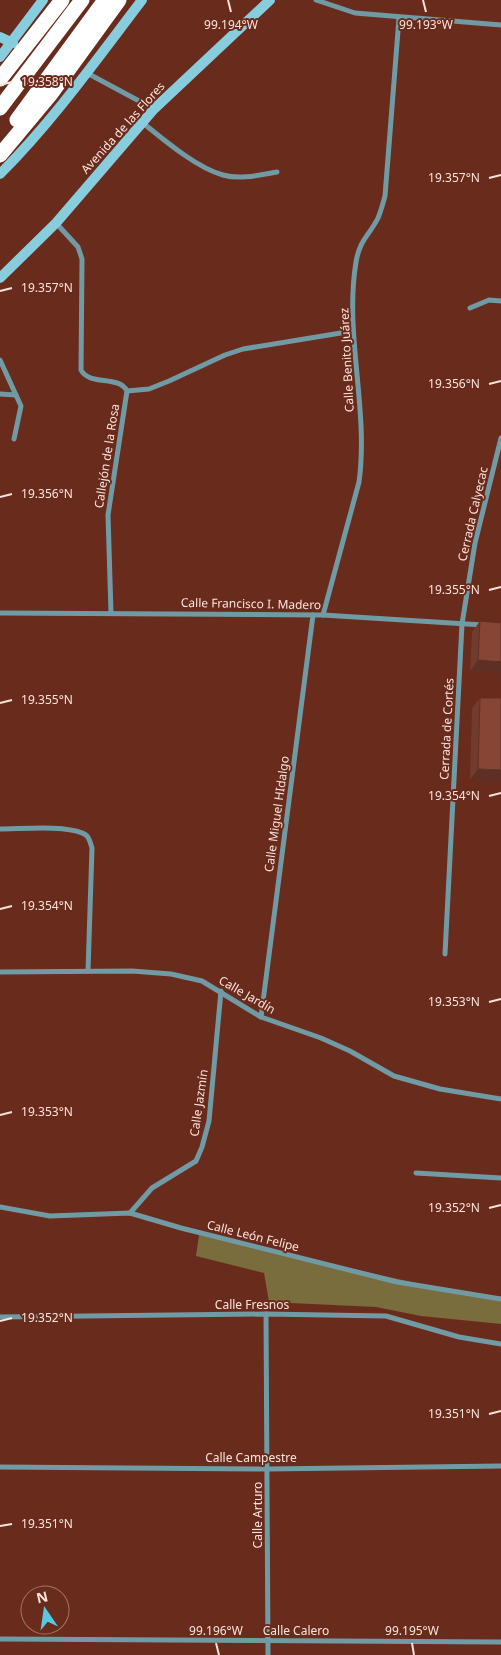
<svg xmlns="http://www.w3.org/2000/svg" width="501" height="1655" viewBox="0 0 501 1655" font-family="'Noto Sans',sans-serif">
  <rect width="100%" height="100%" fill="#692b1c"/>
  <path fill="#796c3d" d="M199,1235L466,1294L501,1297V1324L421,1316L376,1307L269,1302L264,1273L196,1256Z"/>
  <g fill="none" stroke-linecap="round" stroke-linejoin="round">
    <g stroke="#709ba5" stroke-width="5">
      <path d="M316,0L355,13L501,25"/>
      <path d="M87,73L154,109"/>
      <path d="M143,123C164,140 197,168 223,175C240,180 260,175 277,172"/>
      <path d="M56,223L78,247L82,259L81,370C89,386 119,375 127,391L108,515L111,613"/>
      <path d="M470,308L489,300L501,301"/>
      <path d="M0,360L21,406L14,439"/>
      <path d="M127,391L149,389L169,381L225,355L243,349L353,331"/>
      <path d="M0,394L16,395"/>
      <path d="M0,613L323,615L483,625"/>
      <path d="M323,615L359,482C369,409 344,335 356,262C360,239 369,236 378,218C381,211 383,203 385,196L399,18"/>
      <path d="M0,829C21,829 64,825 82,833C89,835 90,842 92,848L88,971"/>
      <path d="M445,954L462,624L475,543L501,438"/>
      <path d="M0,972L132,971L171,974L202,981L261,1017L321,1038L350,1051L394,1076L440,1089L501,1099"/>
      <path d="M261,1017L313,615"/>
      <path d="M416,1173L501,1178"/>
      <path d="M0,1207L50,1216L130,1213L181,1228L397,1282L501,1299"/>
      <path d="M130,1213L152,1188L196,1161L202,1147L209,1121L221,991"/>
      <path d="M266,1314L268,1655"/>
      <path d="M0,1317L266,1314L386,1316L459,1337L501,1344"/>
      <path d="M0,1467L268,1469L501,1466"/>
      <path d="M0,1639L501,1642"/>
    </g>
    <g stroke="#87cdde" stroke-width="10">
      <path d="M0,37L13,43"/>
      <path d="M0,57L43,0"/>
      <path d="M0,174C53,121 97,59 142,0"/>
      <path d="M0,278L56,223L154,109L270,0"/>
    </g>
    <g stroke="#fff" stroke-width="15">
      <path d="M0,79L62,0"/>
      <path d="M0,108L82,0"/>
      <path d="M17,120L105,0"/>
      <path d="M0,155L50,95L119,0"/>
    </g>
  </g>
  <g fill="#733b2e">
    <path d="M480,621L501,673L470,671L472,632Z"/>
    <path d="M480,698L501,781L470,780L472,708Z"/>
  </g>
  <g fill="#5e3025">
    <path d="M478,660L501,662V673L470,671Z"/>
    <path d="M478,769L501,770V781L470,780Z"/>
  </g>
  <g fill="#864535" stroke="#5e3025">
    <path d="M480,621L501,623V662L478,660Z"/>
    <path d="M480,698H501V770L478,769Z"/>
  </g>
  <path fill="none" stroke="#fbe3dd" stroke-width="2" d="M228,0L231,12M423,0L426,12M0,85L12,82M489,178L501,175M0,291L12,288M489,384L501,381M0,497L12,494M489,590L501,587M0,703L12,700M489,796L501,793M0,909L12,906M489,1002L501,999M0,1115L12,1112M489,1208L501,1205M0,1321L12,1318M489,1414L501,1411M0,1526L12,1524M216,1643L219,1655M412,1643L414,1655"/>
  <g text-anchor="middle" stroke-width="4" stroke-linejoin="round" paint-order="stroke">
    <g font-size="12" fill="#fbe3dd" stroke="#692b1c">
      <text transform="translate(123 128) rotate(-48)" y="4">Avenida de las Flores</text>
      <text transform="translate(347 360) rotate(-93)" y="4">Calle Benito Juárez</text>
      <text transform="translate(107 456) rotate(-81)" y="4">Callejón de la Rosa</text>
      <text transform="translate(473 514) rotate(-77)" y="4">Cerrada Calyecac</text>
      <text transform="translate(251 604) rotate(1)" y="4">Calle Francisco I. Madero</text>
      <text transform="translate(447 729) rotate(-87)" y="4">Cerrada de Cortés</text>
      <text transform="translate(277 814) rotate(-82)" y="4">Calle Miguel HIdalgo</text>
      <text transform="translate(247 995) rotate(30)" y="4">Calle Jardín</text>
      <text transform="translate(199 1103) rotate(-82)" y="4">Calle Jazmín</text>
      <text transform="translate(253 1236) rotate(14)" y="4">Calle León Felipe</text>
      <text x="252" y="1309">Calle Fresnos</text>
      <text x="251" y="1462">Calle Campestre</text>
      <text transform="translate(258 1515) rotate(-90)" y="4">Calle Arturo</text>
      <text x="296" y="1635">Calle Calero</text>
    </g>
  </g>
  <g font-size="12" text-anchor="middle" fill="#fbe3dd" stroke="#692b1c" stroke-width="4" stroke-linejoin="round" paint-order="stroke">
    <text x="231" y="29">99.194°W</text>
    <text x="426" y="29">99.193°W</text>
    <text x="47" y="86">19.358°N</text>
    <text x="454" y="182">19.357°N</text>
    <text x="47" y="292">19.357°N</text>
    <text x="454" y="388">19.356°N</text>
    <text x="47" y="498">19.356°N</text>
    <text x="454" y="594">19.355°N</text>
    <text x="47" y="704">19.355°N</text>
    <text x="454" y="800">19.354°N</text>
    <text x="47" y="910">19.354°N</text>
    <text x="454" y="1006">19.353°N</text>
    <text x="47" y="1116">19.353°N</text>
    <text x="454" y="1212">19.352°N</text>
    <text x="47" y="1322">19.352°N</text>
    <text x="454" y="1418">19.351°N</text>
    <text x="47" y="1528">19.351°N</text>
    <text x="216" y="1635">99.196°W</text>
    <text x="412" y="1635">99.195°W</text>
  </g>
  <g transform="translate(45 1610) rotate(347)"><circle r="24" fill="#692b1c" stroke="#a37569"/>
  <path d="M0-4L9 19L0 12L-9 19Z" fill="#57c9e2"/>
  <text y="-8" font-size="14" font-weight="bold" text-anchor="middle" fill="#fbe3dd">N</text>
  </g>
</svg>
